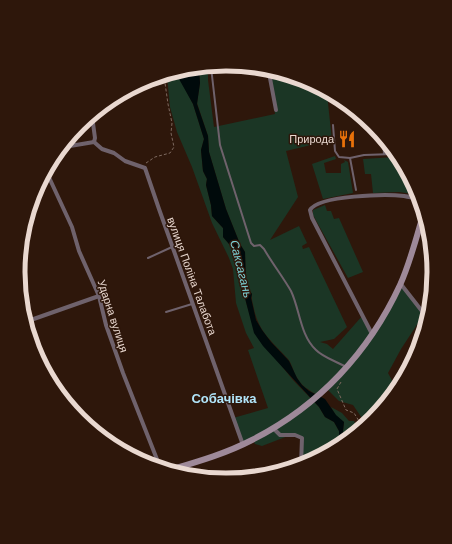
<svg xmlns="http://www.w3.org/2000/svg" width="452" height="544" viewBox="0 0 452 544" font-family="Helvetica,sans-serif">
  <rect width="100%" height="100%" fill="#2e170b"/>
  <g fill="#1b3625">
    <path d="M208,68V80L214,127L275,114L269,74L273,73L306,80L327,94L332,140L286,151L298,197L270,240L299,226L307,243L302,246L303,249L309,247L347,327L334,339L320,342L327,344L333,349L363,315L372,334L400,283L424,314L401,349L388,373L395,386L373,419L366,424L353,405L339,401L327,389L319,396C310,391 301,386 296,376C293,371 292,364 288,359C273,342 259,333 254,309C253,304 251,299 252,294L246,286L245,252L240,244L226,209L209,152L208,136L197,103L200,83L199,69Z"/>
    <path d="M178,73L180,79L193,104L204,139L201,150L203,171L207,179L206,185L211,205L212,216L223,228V237L235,251L246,302L255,333L293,380L319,407L325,417L334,422L339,431V442L306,464H301V438L288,436L262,446L255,444L253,440L243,445L233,418L268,408L248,350L254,348L246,333L236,303L233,269L229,258L212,223L192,167L177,132L170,107L167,76Z"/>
    <path d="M335,156L336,159L324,163L326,173H341V164L345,162L344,160L348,162L353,193L323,199L312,164Z"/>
    <path d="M395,157L418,193L419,195L399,192L373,193L371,174H365L363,159Z"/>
    <path d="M325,205L327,211H331L334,219L339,218L363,272L348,278L313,215V210Z"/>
    <path d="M331,407L342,413L349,421H354L358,429L342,440L344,422L336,416Z"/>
  </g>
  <path fill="#000a0b" d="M199,69L200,83L197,104L208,136L209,152L226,209L240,244L245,252L246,286L252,294L251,298L256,320L262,330L271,342L289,361L297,378L302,385L309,391L325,399L336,415L344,422L342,440L339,442V431L334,422L325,417L319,407L263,346L254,333L246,302L235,251L223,237V228L212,216L211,205L206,185L207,179L203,171L201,150L204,139L193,104L179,79L178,73Z"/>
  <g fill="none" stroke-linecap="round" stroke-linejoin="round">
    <g stroke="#7d695f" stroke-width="1" stroke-dasharray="3 2" stroke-linecap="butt">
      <path d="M146,163L155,157L170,153L174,147L171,133L172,123L168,104L164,76"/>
      <path d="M341,382L337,389L346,410L354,413L359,421L361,427"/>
    </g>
    <g stroke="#6f626c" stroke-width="2">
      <path d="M211,67L220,145L251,243L254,246L260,245L264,249C272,263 283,277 291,291C300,310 300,335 316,350C324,358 336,361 346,367"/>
      <path d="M333,125L335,151L339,157L350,158L364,155L393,154"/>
      <path d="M383,140L384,154"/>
      <path d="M350,158L356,190"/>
      <path d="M148,258L172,247"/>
      <path d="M166,312L192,304"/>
    </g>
    <g stroke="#6f626c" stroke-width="4">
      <path d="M269,73L276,110"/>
      <path d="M92,116L95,138L94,142"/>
      <path d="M94,142L102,149L114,153L125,161L145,168L159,209L243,445"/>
      <path d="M64,147L94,142"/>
      <path d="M47,173L72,227L79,251L99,296L106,325L123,373L160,467"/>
      <path d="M400,283L425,315"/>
      <path d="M28,321L99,296"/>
      <path d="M372,334L312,218L310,210C319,195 387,194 404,196C409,197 415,198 420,199"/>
      <path d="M273,428L280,435H295L302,438L301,465"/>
    </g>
    <path stroke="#9e8999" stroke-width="6" d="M173,469C200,461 227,453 252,440C319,406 369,352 400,285C410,263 416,239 423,215"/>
  </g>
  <defs>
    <g id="restaurant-bare" transform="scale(1.38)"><path d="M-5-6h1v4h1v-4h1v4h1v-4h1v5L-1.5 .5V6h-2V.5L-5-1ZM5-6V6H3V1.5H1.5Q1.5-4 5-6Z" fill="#e8710a" stroke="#2e170b" stroke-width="2.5" paint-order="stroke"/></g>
  </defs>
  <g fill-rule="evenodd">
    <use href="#restaurant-bare" x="347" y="139"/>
  </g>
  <g text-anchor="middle" stroke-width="3" stroke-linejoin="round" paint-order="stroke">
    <g font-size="11" fill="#e9d8d0" stroke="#2e170b" text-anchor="end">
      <text x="334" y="143">Природа</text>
    </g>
    <g font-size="11" fill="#e9d8d0" stroke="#2e170b">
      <text transform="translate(192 276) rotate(70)" y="4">вулиця Поліна Талабота</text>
      <text transform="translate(113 316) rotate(72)" y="4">Ударна вулиця</text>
    </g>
    <g font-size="12" font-style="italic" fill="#7bcfd2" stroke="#2e170b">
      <text transform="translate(241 269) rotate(76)" y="4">Саксагань</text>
    </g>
    <g font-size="13" font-weight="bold" fill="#b1e5fa" stroke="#2e170b">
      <text x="224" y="403">Собачівка</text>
    </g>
  </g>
  <path d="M0 0H452V544H0ZM25 272a201 201 0 1 1 402 0a201 201 0 1 1-402 0Z" fill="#2e170b" fill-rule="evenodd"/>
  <path fill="none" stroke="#e9d8d0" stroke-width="5" d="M25 272a201 201 0 1 1 402 0a201 201 0 1 1-402 0Z"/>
</svg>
